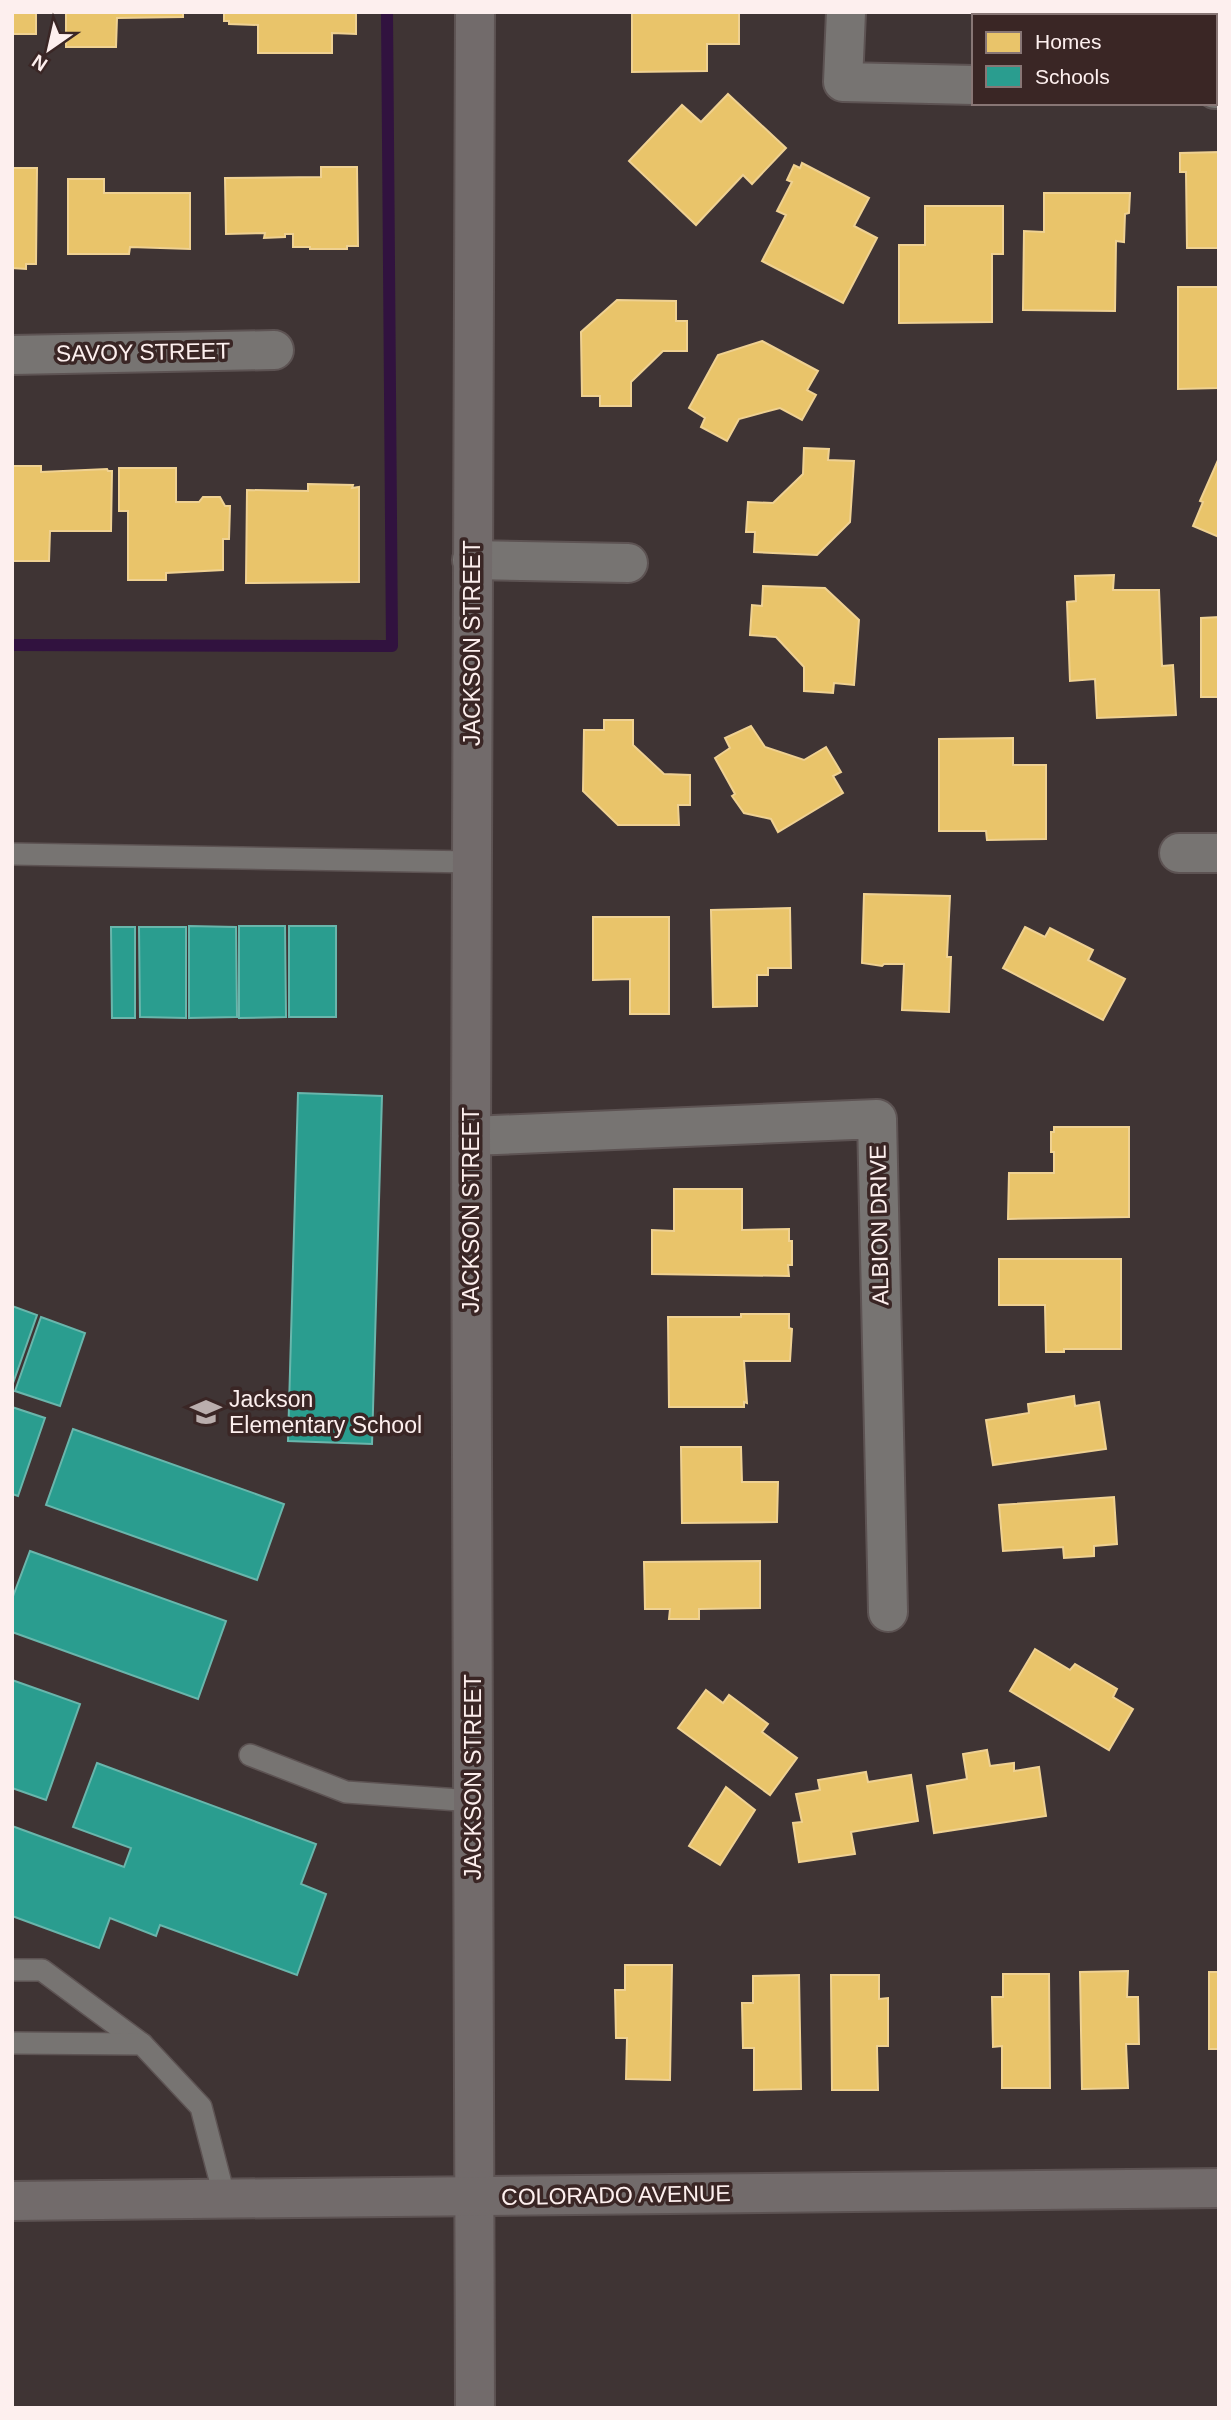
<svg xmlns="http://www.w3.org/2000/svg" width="1231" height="2420" viewBox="0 0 1231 2420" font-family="Helvetica,sans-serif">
  <rect width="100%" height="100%" fill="#3f3434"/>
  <g fill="#e9c46a" stroke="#efd192" stroke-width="2">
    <rect x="12" y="12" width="24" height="22"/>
    <path d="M66,12H183V17L117,18L116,47H66Z"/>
    <path d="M224,12H356V34L332,33V53H258V25L229,24V21H224Z"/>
    <path d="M632,12H739V44H707V71L632,72Z"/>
    <path d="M728,94L786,148L752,184L743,175L696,225L629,161L682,105L701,122Z"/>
    <path d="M1219,152V248H1187L1186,172H1180V153Z"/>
    <path d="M802,163L869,198L854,226L877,238L843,303L762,261L786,215L777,211L792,182L787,180L794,165L800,168Z"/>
    <path d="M321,167H357L358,246H347V249H310V247H293V234H285V237L264,238L265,233L226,234L225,178L321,177Z"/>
    <path d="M12,168H37L36,264H26V269L12,268Z"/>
    <path d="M68,179H104V193H190V249L130,247L129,254H68Z"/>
    <path d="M1044,193H1130L1129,213L1125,214L1124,242L1116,241L1115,311L1023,310L1024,231L1044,232Z"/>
    <path d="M925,206H1003V254H992V322L899,323V245H925Z"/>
    <path d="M1178,287H1219V388L1178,389Z"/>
    <path d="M617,300L676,301V321H687V351H663L631,382V406H600V396H582L581,332Z"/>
    <path d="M762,341L818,371L807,390L816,395L802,420L780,408L739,419L727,441L701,427L705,418L689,408L718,355Z"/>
    <path d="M804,448L829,449L828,460L854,461L850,522L817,555L754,552L755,532H746L748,502L773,503L803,474Z"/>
    <path d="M1219,458V537L1193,526L1203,502L1200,501Z"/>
    <path d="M12,466H41V472L107,469L108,471H112L111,531H50L49,561H12Z"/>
    <path d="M119,468H176V502H199L203,497H220L225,506H230L229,539H223V570L166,573V580H128V511H119Z"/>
    <path d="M308,484L353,485L352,488L359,487V582L246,583L247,490L308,491Z"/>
    <path d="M1114,575L1113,590H1159L1162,666L1173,665L1176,715L1097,718L1095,679L1070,681L1067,602L1076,601L1075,576Z"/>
    <path d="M763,586L825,588L859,620L854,685L834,683L833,693L804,691V667L776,637L750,635L752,605L762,606Z"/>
    <path d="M1219,617V697H1201V618Z"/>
    <path d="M604,720H633V745L664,774L690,775V805H678L679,825H618L583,791L584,730H604Z"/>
    <path d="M751,726L765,747L804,760L826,747L841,772L833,776L843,793L778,832L771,819L744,813L732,796L735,794L715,758L730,748L725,738Z"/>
    <path d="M1013,738V765H1046V839L987,840L986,831H939V739Z"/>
    <path d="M864,894L950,896L947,957H951L949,1012L902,1010L904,964H884L882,966L862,963Z"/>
    <path d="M790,908L791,968H768V975H757V1006L713,1007L711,910Z"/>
    <path d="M593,917H669V1014H630V979L593,980Z"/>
    <path d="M1025,927L1045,937L1050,928L1093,950L1088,960L1125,979L1103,1020L1003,968Z"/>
    <path d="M1054,1127H1129V1217L1008,1219L1009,1173H1054V1152H1051V1132H1054Z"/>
    <path d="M674,1189H742V1230L789,1229V1241H792V1265H788L789,1276L652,1274V1230L674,1231Z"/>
    <path d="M999,1259H1121V1349H1064V1352H1046L1045,1305H999Z"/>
    <path d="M741,1314H789V1328L792,1329L790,1361H744L747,1403L744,1402V1407H669L668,1317H741Z"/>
    <path d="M1074,1396L1075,1406L1099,1402L1106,1449L993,1465L986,1420L1029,1413L1028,1404Z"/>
    <path d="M681,1447H741L742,1482H778L777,1522L682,1523Z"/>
    <path d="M1114,1497L1117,1544L1094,1546V1556L1064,1558L1063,1547L1003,1551L999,1505Z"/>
    <path d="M760,1561V1608L699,1609V1619H669L670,1609H645L644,1562Z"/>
    <path d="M1035,1649L1070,1670L1075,1664L1117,1689L1113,1697L1133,1709L1109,1750L1010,1691Z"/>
    <path d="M706,1690L723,1703L729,1695L768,1724L762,1732L797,1758L770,1795L678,1728Z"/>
    <path d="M987,1750L990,1766L1014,1763V1771L1039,1767L1046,1816L934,1833L927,1786L967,1779L963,1754Z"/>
    <path d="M866,1772L868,1782L911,1775L918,1821L851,1832L855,1854L799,1862L793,1823L802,1822L796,1794L820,1790L818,1780Z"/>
    <path d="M726,1787L755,1810L720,1865L689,1846Z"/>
    <path d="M625,1965H672L670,2080L626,2079L627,2038H616L615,1990H625Z"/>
    <path d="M1128,1971L1127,1997H1138L1139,2044H1126L1128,2088L1082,2089L1080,1972Z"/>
    <rect x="1209" y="1972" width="10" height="77"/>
    <path d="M1003,1974H1049L1050,2088H1002V2046L993,2047L992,1997H1003Z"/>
    <path d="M799,1975L801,2089L754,2090V2048H743L742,2003H753V1976Z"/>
    <path d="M831,1975H879V1999L888,1998V2046H877L878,2090H832Z"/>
  </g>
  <g fill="#2a9d8f" stroke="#69b6ac" stroke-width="2">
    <path d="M189,926L236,927L237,1017L189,1018Z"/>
    <path d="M239,926H285L286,1017L239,1018Z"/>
    <rect x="289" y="926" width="47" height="91"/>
    <path d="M111,927H135V1018H112Z"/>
    <path d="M139,927H186V1018L140,1017Z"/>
    <path d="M298,1093L382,1096L372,1444L288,1441Z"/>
    <path d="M12,1306L37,1315L12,1386Z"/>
    <path d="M41,1317L85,1333L60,1406L15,1391Z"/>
    <path d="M12,1407L45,1418L18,1496L12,1494Z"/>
    <path d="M73,1429L284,1504L257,1580L46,1505Z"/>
    <path d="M30,1551L226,1621L198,1699L12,1632V1599Z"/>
    <path d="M12,1680L80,1704L46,1800L12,1788Z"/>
    <path d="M97,1763L316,1844L301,1884L326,1894L297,1975L160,1925L156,1936L110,1918L99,1948L12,1916V1826L124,1867L131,1848L73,1827Z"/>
  </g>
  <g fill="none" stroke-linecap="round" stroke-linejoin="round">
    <path stroke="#31123f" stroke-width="12" d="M12,645L392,646L387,12"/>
    <g stroke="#5d5353" stroke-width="24">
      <g id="lane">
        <path d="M12,854L472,862"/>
        <path d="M250,1755L346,1792L473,1801"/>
        <path d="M12,1970H42L142,2044"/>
        <path d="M12,2043L142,2044L201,2107L225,2199"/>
      </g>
    </g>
    <g stroke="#5d5353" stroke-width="42">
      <g id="street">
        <path d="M846,12L843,82L974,85"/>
        <path d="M1215,89H1219"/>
        <path d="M12,355L274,350"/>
        <path d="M472,560L628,563"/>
        <path d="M1179,853H1219"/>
        <path d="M471,1136L877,1119L888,1612"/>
      </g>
    </g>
    <g stroke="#5d5353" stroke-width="42">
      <g id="secondary">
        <path d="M475,12L471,1136L475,2408"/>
        <path d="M12,2201L1219,2188"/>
      </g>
    </g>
    <use href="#lane" stroke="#777472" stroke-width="21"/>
    <use href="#street" stroke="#777472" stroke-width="38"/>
    <use href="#secondary" stroke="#726b6b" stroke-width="38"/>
  </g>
  <defs>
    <g id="school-bare" transform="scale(2.415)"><path d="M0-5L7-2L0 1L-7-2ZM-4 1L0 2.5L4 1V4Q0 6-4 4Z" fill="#baaead" stroke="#3a2625" stroke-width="2.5" paint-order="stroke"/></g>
  </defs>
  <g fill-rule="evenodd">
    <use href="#school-bare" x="206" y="1412"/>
  </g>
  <g text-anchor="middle" stroke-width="7" stroke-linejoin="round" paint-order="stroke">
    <g font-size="23" fill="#fdefee" stroke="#3a2625">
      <text transform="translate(143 352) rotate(-1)" y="8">SAVOY STREET</text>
      <text transform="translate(472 643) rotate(-90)" y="8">JACKSON STREET</text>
      <text transform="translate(471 1210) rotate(-90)" y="8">JACKSON STREET</text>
      <text transform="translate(879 1225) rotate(-91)" y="8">ALBION DRIVE</text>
      <text transform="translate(473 1777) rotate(-90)" y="8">JACKSON STREET</text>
      <text transform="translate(616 2195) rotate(-1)" y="8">COLORADO AVENUE</text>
    </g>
    <g font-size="23" fill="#fdefee" stroke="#3a2625" text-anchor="start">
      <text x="229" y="1407">Jackson<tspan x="229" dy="26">Elementary School</tspan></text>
    </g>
  </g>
  <rect width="1231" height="2420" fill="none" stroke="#fdefee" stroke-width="28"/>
  <rect x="972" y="14" width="245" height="91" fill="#3a2625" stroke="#887675" stroke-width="2"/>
  <rect x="986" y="32" width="35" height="21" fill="#e9c46a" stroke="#887675" stroke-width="2"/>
  <text x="1035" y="49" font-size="21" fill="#fdefee">Homes</text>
  <rect x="986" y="66" width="35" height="21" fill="#2a9d8f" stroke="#887675" stroke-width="2"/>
  <text x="1035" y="84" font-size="21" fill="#fdefee">Schools</text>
  <g transform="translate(49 49) rotate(214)" stroke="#3a2625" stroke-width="5" paint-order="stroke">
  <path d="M0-5L12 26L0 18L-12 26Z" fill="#fdefee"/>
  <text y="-10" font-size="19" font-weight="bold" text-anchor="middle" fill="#fdefee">N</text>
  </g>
</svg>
